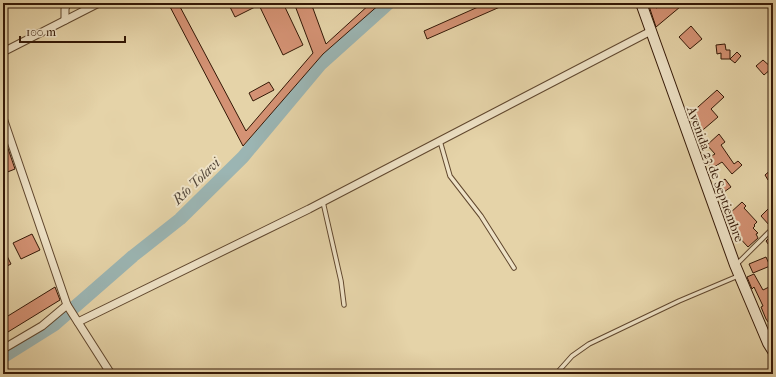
<svg xmlns="http://www.w3.org/2000/svg" width="776" height="377" viewBox="0 0 776 377" font-family="'IM FELL French Canon',serif">
  <rect width="100%" height="100%" fill="#e5d3a8"/>
  <filter id="stains"><feTurbulence type="fractalNoise" baseFrequency=".005" numOctaves="4"/><feColorMatrix values="0 0 0 0 .2 0 0 0 0 .09 0 0 0 0 .02 0 0 0 .5 -.17"/></filter>
  <radialGradient id="worn" r=".72"><stop offset=".6" stop-color="#630" stop-opacity="0"/><stop offset="1" stop-color="#630" stop-opacity=".3"/></radialGradient>
  <g fill="none" stroke-linecap="round" stroke-linejoin="round">
    <path stroke="#9bb5b3" stroke-width="13" d="M3,357L54,325L133,256L180,219L243,157L320,65L389,3"/>
  </g>
  <g fill="#d49274" stroke="#341806">
    <path d="M168,3H178L246,131L313,53L294,3H311L326,44L371,3H381L323,54L243,146Z"/>
    <path d="M228,3H283L303,45L283,55L259,5L235,17Z"/>
    <path d="M487,3H509L427,39L424,31Z"/>
    <path d="M648,3H653L656,8L667,3H677L680,7L656,27Z"/>
    <path d="M691,26L702,39L690,49L679,37Z"/>
    <path d="M725,44L726,50H730V59H721V53L717,54L716,45Z"/>
    <path d="M737,52L741,56L735,63L730,59Z"/>
    <path d="M763,60L772,68L764,75L756,66Z"/>
    <path d="M269,82L274,90L253,101L249,93Z"/>
    <path d="M717,90L724,97L711,109L718,117L697,135L689,115Z"/>
    <path d="M3,134L15,169L5,173L3,167Z"/>
    <path d="M719,134L725,142L721,145L734,164L738,161L742,165L732,174L722,162L711,169L706,159L715,154L707,145Z"/>
    <path d="M773,168V176L768,180L765,175Z"/>
    <path d="M725,179L731,187L724,192L718,184Z"/>
    <path d="M742,202L746,206L744,208L757,222L754,225L755,226L753,228L758,233L756,234L758,238L748,247L736,234L739,231L730,220L732,218L729,214Z"/>
    <path d="M773,204V225L770,226L761,216Z"/>
    <path d="M32,234L40,250L21,259L13,243Z"/>
    <path d="M770,237L773,241V251L766,241Z"/>
    <path d="M3,248L11,264L3,268Z"/>
    <path d="M766,257L770,266L753,273L749,264Z"/>
    <path d="M754,274L763,290L773,285V297H771L773,302V329L766,319L761,307L763,306L754,287L752,289L747,277Z"/>
    <path d="M55,287L60,300L3,335V319Z"/>
  </g>
  <g fill="none" stroke-linecap="round" stroke-linejoin="round">
    <g stroke="#60472e" stroke-width="5.5">
      <g id="lane">
        <path d="M440,141L450,176L481,216L514,268"/>
        <path d="M323,202L341,281L344,305"/>
        <path d="M737,264L773,228"/>
        <path d="M556,374L572,356L589,344L679,301L738,276"/>
      </g>
    </g>
    <g stroke="#60472e" stroke-width="9">
      <g id="street">
        <path d="M65,20V9L67,3"/>
        <path d="M3,52L99,3"/>
        <path d="M3,118L67,305L111,374"/>
        <path d="M78,322L309,209L651,31"/>
        <path d="M3,349L42,326L67,305"/>
      </g>
    </g>
    <g stroke="#341806" stroke-width="12">
      <path id="secondary" d="M641,3L735,265L768,343L773,351"/>
    </g>
    <use href="#lane" stroke="#eee2c6" stroke-width="3.5"/>
    <use href="#street" stroke="#eee2c6" stroke-width="7"/>
    <use href="#secondary" stroke="#eee2c6" stroke-width="10"/>
  </g>
  <g text-anchor="middle" stroke-width="4" stroke-linejoin="round" paint-order="stroke">
    <g font-size="13" fill="#341806" stroke="#eee2c6">
      <text transform="translate(716 174) rotate(70)" y="5">Avenida 23 de Septiembre</text>
    </g>
    <g font-size="14" font-style="italic" fill="#53473a" stroke="#eee2c6">
      <text transform="translate(196 181) rotate(-44)" y="5">Río Tolavi</text>
    </g>
  </g>
  <rect width="776" height="377" fill="none" stroke="#e5d3a8" stroke-width="16"/>
  <rect x="4" y="4" width="768" height="369" fill="none" stroke="#341806" stroke-width="2"/>
  <rect x="8" y="8" width="760" height="361" fill="none" stroke="#341806"/>
  <path d="M20 36v6h105v-6" fill="none" stroke="#341806" stroke-width="2"/>
  <text x="26" y="36" font-size="12" fill="#341806" stroke="#eee2c6" stroke-width="3" paint-order="stroke">100 m</text>
  <rect width="100%" height="100%" filter="url(#stains)"/>
  <rect width="100%" height="100%" fill="url(#worn)"/>
</svg>
